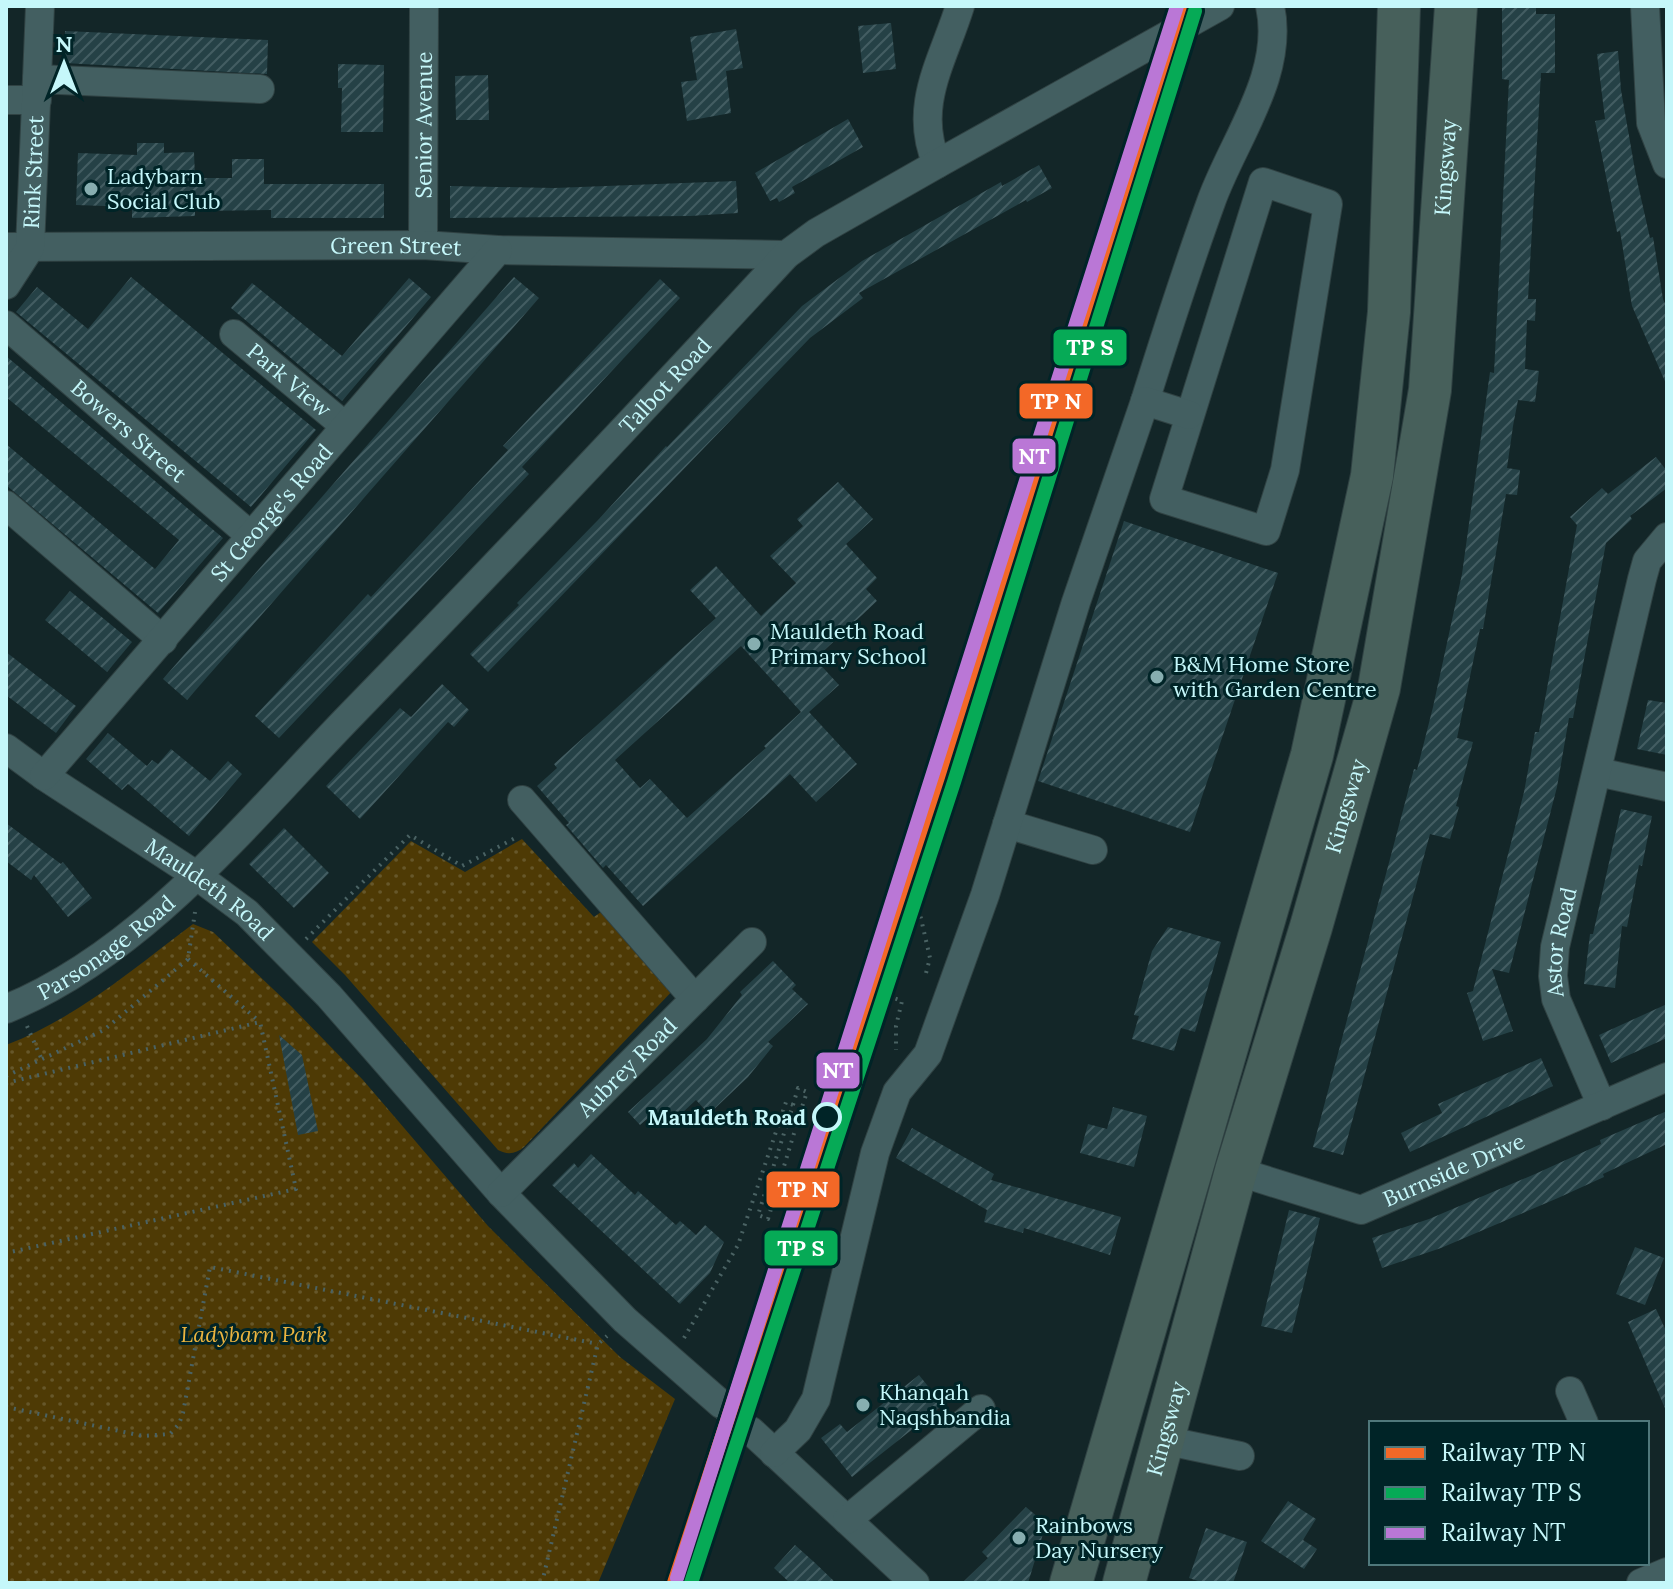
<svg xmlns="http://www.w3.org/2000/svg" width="1673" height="1589" viewBox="0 0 1673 1589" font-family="Lora,serif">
  <defs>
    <pattern id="park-dots" width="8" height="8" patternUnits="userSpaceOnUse" patternTransform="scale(2)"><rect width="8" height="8" fill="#4e3a05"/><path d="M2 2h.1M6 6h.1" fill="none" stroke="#66572a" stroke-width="1.8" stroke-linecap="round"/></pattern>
    <pattern id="building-hatch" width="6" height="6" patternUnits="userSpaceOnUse" patternTransform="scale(2)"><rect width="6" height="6" fill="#254146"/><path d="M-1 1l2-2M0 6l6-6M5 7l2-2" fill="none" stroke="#435d62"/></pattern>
  </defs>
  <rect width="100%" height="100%" fill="#132628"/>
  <g fill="url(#park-dots)">
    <path d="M522,839L594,917L605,909L676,987L524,1147C516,1154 507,1155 498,1150L345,975L312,942L411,841L465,872Z"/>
    <path d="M193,924L213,932L291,1006L363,1080L488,1226L529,1267L620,1357L675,1399L598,1583H6V1045C77,1018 133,969 193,924Z"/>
  </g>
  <g fill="url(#building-hatch)" fill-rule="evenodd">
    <path d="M1502,6H1536V14H1555V73H1541L1528,299H1536L1535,321L1527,320L1525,369L1539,371L1535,402L1518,400L1513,426L1507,468L1520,470L1517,495L1506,494L1483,629H1480L1457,738L1473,742L1456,806L1459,807L1450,839L1430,834L1343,1155L1313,1147L1414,769L1417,770L1433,707L1462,574L1490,372L1494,373L1509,80L1502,79Z"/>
    <path d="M891,23L896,69L863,73L858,26Z"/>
    <path d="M736,29L743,68L726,71L731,113L687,121L681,82L697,80L690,37Z"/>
    <path d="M65,31L268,40L267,74L64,63Z"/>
    <path d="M1618,51L1621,90L1636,176L1650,238L1653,237L1663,299L1667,308V386L1632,306L1620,231L1617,232L1595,121L1605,119L1597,54Z"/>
    <path d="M338,64L384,65L383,132H341L342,88H338Z"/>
    <path d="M488,75L489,120H456L455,76Z"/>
    <path d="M848,119L863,147L792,187L795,193L779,202L777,198L770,201L755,173Z"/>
    <path d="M137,143H164V153L194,152L195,178H232V159H264V184H384V218H271V210L195,211V216L132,218V207L76,205L78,153L137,155Z"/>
    <path d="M1039,165L1052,188L1027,202L1026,200L859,293L863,298L810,338L488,672L470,654L519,605L517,603L599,519L666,446L667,447L802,306L862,261L1001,182L1002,186Z"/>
    <path d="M736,181L738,213L690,216L450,218V186L554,188Z"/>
    <path d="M131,277L316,430L251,507L16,312L37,287L88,329Z"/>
    <path d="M514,277L539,298L187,700L163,679Z"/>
    <path d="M409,278L431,297L342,401L231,308L252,283L342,356Z"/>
    <path d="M660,279L680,298L522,467L529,474L279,738L255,716L368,594L371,597L508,450L503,446Z"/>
    <path d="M6,356L223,538L158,613L6,485V444L155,569L179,540L6,397Z"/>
    <path d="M1656,457L1667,471V488L1630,516L1632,519L1606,543L1573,718H1569L1557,787L1509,973L1492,969L1513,1031L1483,1041L1467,993L1473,991L1524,792L1535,732H1539L1577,525L1570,517L1602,488L1608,494Z"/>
    <path d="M838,482L873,519L846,544L877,578L866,589L877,601L815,659L839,685L809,712L857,764L816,802L790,774L643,906L606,865L603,868L566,825L569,823L537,786L557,768L554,764L716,618L690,590L716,566L761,616L796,583L770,556L803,526L797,519ZM741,646L801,712L764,746L766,748L687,818L650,779L640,788L615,760Z"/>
    <path d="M1124,521L1278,573L1190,832L1038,781Z"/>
    <path d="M70,591L132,642L107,672L45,620Z"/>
    <path d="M6,652L76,706L56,733L6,695Z"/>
    <path d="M442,684L469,710L454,727L448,722L360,819L326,786L400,708L411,717Z"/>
    <path d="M1648,700L1667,703V755L1637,749Z"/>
    <path d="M108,733L147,766L152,760L158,764L171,749L210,781L228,761L242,774L189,836L128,784L122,790L86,759Z"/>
    <path d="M1621,809L1652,816L1642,866L1639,865L1627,927L1622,926L1615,988L1584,984L1590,934H1593Z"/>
    <path d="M6,823L61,864L63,862L92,898L68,917L34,875L31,880L6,861Z"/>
    <path d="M284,828L329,873L294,908L249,864Z"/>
    <path d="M1168,927L1221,942L1195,1032L1181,1028L1174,1051L1132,1039L1139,1016L1134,1015L1152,951Z"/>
    <path d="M773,961L796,985L792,989L808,1004L768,1042L773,1046L748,1077L709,1114L696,1100L667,1127L654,1113L640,1125L628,1112L707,1039L742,995L740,992Z"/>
    <path d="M1667,1004V1038L1611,1063L1599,1035Z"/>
    <path d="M279,1035L302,1055L318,1131L298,1135Z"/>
    <path d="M1541,1058L1553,1086L1410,1152L1401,1133L1442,1113L1438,1104Z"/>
    <path d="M1113,1107L1147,1116L1134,1167L1080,1153L1088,1124L1107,1129Z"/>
    <path d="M1667,1111V1144L1603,1174L1604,1177L1558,1198L1441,1248L1382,1268L1372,1238L1429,1219L1535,1174L1601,1144L1600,1140Z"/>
    <path d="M912,1128L994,1174L991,1180L1121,1217L1110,1255L1024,1228L1023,1233L984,1222L987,1210L896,1158Z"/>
    <path d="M591,1154L635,1195L638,1191L676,1225L680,1221L696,1235L705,1225L724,1242L710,1273L680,1304L552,1185L574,1163L578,1168Z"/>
    <path d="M1289,1210L1320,1218L1292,1333L1261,1326Z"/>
    <path d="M1635,1247L1664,1258L1645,1305L1616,1294Z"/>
    <path d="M1656,1309L1667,1333V1413L1628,1322Z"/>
    <path d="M919,1375L943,1405L852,1477L821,1438L840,1424L847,1432Z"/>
    <path d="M1288,1501L1316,1519L1303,1540L1317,1549L1304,1569L1261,1541Z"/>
    <path d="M1026,1507L1046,1524L1028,1583H962L988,1558L982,1552Z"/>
    <path d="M1206,1528L1247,1542L1233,1583H1204L1189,1578Z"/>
    <path d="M795,1545L814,1562L836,1583H790L774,1568Z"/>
  </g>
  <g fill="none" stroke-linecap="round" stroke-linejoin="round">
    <path stroke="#2e4548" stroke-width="28" stroke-dasharray="28 14" stroke-linecap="butt" d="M721,1404L751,1431"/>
    <g stroke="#304243" stroke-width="30">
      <g id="minor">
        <path d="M1645,6L1651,123L1667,164"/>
        <path d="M37,79L260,89"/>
        <path d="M6,100H37"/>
        <path d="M937,164C912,106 943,61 960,6"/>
        <path d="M1263,182L1328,204L1285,470L1266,531L1164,499Z"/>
        <path id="s1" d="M423,245L424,6"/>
        <path id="s2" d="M6,247L423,245L498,250L786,255"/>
        <path id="s3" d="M6,285L30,248L40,6"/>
        <path id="s4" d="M6,325L251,536"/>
        <path id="s5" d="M234,334L345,426"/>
        <path d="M1145,401C1166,334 1187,268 1211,202C1233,140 1285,75 1270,6"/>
        <path d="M6,505L163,640"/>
        <path id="s6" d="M6,748L44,776L196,875L247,913L329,996L501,1193L625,1320L721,1404"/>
        <path d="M1598,772L1667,787"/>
        <path id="s7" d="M44,776L498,250"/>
        <path d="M522,800L695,999"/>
        <path d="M1007,824L1093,850"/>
        <path id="s8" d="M6,1009C141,954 246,824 345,721C494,568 641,412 786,255L816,233L937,164L1220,6"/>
        <path id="s9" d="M1602,1106L1556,999L1553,976L1555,947L1642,579L1647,561L1667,537"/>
        <path id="s10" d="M1236,1171L1361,1210L1667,1077"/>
        <path id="s11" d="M501,1193L752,942"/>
        <path d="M1570,1391L1584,1423"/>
        <path d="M751,1431L915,1583"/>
        <path d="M1163,1440L1240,1456"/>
        <path d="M774,1453L798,1430L816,1399L875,1153L897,1092L928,1054L985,895L1076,602L1145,401L1189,415"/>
        <path d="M847,1520L981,1409"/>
        <path d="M1641,1583L1667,1572"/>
      </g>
    </g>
    <g stroke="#304243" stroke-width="44">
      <g id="highway">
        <path d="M1071,1583L1312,755L1372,476L1389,312L1399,6"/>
        <path id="s12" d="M1124,1583L1236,1171L1311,927L1379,688L1430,390L1456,6"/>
      </g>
    </g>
    <g stroke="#4a6263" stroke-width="4" stroke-dasharray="2 6" stroke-linecap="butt">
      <path d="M917,901L930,958L925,977"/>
      <path d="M306,939L410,835L462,866L519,836"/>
      <path d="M188,959L260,1022"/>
      <path d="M888,996L902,1001L896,1026V1050"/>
      <path d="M27,1026L42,1060"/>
      <path d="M6,1076L104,1030L188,959L195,912"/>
      <path d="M6,1083L260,1022L296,1189L6,1253"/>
      <path d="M793,1105L798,1088L807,1092L802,1107"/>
      <path d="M684,1338L738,1245L786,1102L793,1105L758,1215L768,1219L802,1107L811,1112"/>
      <path d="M6,1407L143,1436L170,1434L179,1424L183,1413L210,1267L598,1344"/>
      <path d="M542,1583L598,1344L607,1336"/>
    </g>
    <use href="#minor" stroke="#435f61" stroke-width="28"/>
    <use href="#highway" stroke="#47605b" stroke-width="42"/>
    <g stroke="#002427" stroke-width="20">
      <path id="rail-1" d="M674,1583L938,777L1180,6"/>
    </g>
    <g stroke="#002427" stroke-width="20">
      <path id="rail-2" d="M691,1583L954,782L1195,11"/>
    </g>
    <g stroke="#002427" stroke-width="20">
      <path id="rail-3" d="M677,1578L1177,6"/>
    </g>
    <use href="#rail-1" stroke="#f36827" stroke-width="14"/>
    <use href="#rail-2" stroke="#06aa56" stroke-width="14"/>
    <use href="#rail-3" stroke="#ba77d6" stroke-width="14"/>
  </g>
  <g fill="#87aeb0" stroke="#002427" stroke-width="3">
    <circle cx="91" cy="189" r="8"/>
    <circle cx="754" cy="644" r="8"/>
    <circle cx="1157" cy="677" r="8"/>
    <circle cx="863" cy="1405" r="8"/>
    <circle cx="1019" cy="1538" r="8"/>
  </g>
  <circle fill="#002427" stroke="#c5f7fa" stroke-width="4" cx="827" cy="1117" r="13"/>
  <g text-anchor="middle" stroke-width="6" stroke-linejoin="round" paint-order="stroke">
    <g font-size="22" fill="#c5f7fa" stroke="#002427">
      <text dy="8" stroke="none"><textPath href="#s1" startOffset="120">Senior Avenue</textPath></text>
      <text dy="8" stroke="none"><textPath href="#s12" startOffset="1456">Kingsway</textPath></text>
      <text dy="8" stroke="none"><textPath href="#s3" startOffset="120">Rink Street</textPath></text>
      <text dy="8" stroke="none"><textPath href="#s2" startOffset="390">Green Street</textPath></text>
      <text dy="8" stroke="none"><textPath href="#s5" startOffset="72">Park View</textPath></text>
      <text dy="8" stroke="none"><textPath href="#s8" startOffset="912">Talbot Road</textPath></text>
      <text dy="8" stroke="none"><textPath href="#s4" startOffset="162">Bowers Street</textPath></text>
      <text dy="8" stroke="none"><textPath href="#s7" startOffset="348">St George's Road</textPath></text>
      <text dy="8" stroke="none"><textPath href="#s12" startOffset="808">Kingsway</textPath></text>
      <text dy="8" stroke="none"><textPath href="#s6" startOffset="248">Mauldeth Road</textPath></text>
      <text dy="8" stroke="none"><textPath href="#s9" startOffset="174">Astor Road</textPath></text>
      <text dy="8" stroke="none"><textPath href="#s8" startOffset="118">Parsonage Road</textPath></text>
      <text dy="8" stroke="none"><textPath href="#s11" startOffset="178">Aubrey Road</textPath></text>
      <text dy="8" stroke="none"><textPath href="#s10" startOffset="232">Burnside Drive</textPath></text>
      <text dy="8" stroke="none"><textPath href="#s12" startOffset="160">Kingsway</textPath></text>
    </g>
    <g font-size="22" fill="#c5f7fa" stroke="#002427" text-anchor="start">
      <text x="107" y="184">Ladybarn<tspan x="107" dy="25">Social Club</tspan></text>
      <text x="770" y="639">Mauldeth Road<tspan x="770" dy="25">Primary School</tspan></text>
      <text x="1173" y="672">B&amp;M Home Store<tspan x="1173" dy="25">with Garden Centre</tspan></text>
      <text x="879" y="1400">Khanqah<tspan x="879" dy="25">Naqshbandia</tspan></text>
      <text x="1035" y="1533">Rainbows<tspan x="1035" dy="25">Day Nursery</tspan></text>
    </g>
    <g font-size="22" font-weight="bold" fill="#c5f7fa" stroke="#002427" text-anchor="end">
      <text x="806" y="1125">Mauldeth Road</text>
    </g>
    <g font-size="22" font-style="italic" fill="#ebb43f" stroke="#002427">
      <text x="254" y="1342">Ladybarn Park</text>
    </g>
  </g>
  <g stroke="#002427" stroke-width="3">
    <rect x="1052" y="328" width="76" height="39" rx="8" fill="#06aa56"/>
    <rect x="1018" y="382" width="76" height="38" rx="8" fill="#f36827"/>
    <rect x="1011" y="437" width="46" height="38" rx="8" fill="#ba77d6"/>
    <rect x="815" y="1051" width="46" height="39" rx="8" fill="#ba77d6"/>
    <rect x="765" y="1170" width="76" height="39" rx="8" fill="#f36827"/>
    <rect x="763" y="1229" width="76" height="38" rx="8" fill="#06aa56"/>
  </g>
  <g font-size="22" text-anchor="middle" font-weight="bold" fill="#fff">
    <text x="1090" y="355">TP S</text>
    <text x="1056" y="409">TP N</text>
    <text x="1034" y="464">NT</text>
    <text x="838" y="1078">NT</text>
    <text x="803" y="1197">TP N</text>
    <text x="801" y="1256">TP S</text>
  </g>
  <rect width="1673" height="1589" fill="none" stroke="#c5f7fa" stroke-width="16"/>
  <rect x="1369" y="1421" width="280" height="144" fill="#002427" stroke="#4f787b" stroke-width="2"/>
  <rect x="1385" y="1447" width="40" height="12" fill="#f36827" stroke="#4f787b" stroke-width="2"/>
  <text x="1441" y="1461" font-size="24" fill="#c5f7fa">Railway TP N</text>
  <rect x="1385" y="1487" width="40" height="12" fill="#06aa56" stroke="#4f787b" stroke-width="2"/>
  <text x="1441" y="1501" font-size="24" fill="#c5f7fa">Railway TP S</text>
  <rect x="1385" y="1527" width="40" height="12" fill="#ba77d6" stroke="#4f787b" stroke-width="2"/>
  <text x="1441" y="1541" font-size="24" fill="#c5f7fa">Railway NT</text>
  <g transform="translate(64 64)" stroke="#002427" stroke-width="6" paint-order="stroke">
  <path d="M0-6L14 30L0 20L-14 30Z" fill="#c5f7fa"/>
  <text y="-12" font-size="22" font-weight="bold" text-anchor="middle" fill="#c5f7fa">N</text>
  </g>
</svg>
